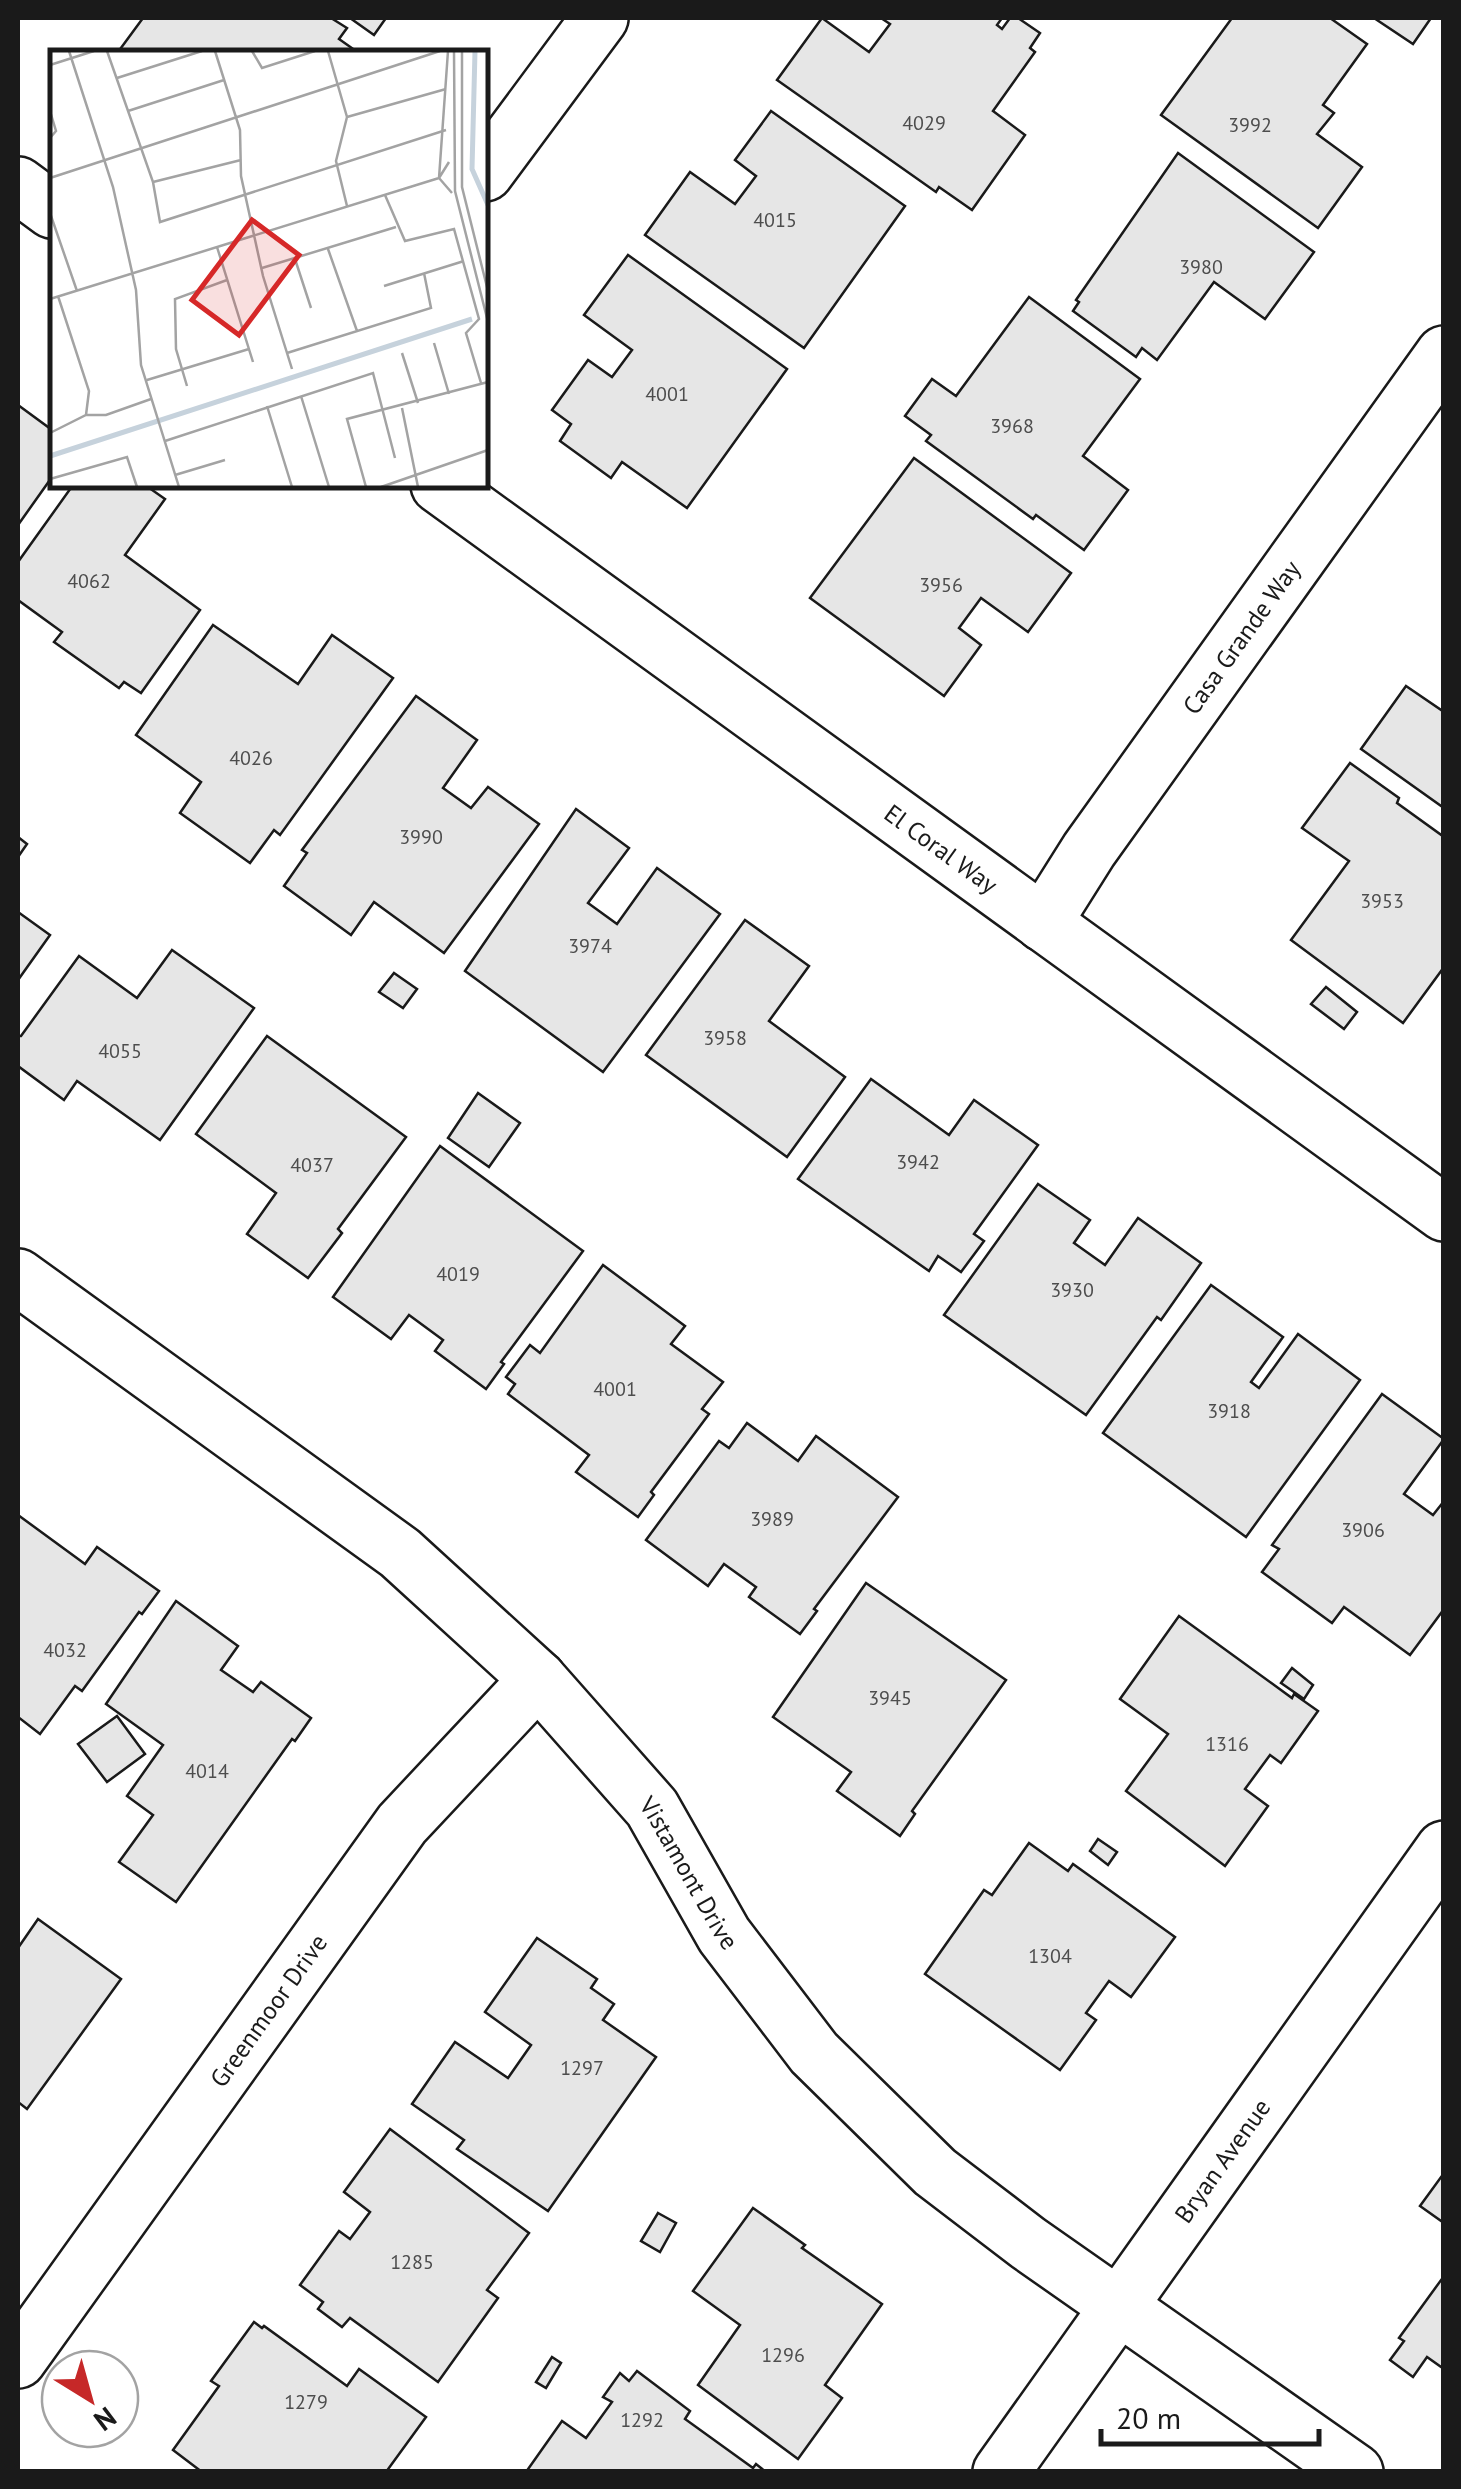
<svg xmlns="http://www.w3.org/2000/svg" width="1461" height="2489" viewBox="0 0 1461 2489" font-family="'PT Sans',sans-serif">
  <rect width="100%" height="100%" fill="#fff"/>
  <g fill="#e6e6e6" stroke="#1a1a1a" stroke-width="2.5">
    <path d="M143,18H331L347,28L339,39L356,51L118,52Z"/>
    <path d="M350,18H386L374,35Z"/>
    <path d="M822,18L869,52L890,24L881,18H1002L997,25L1002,29L1010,18H1018L1040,33L1030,48L1035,52L993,111L1025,135L972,210L939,187L936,192L777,80Z"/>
    <path d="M1232,18H1330L1367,44L1323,105L1334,113L1317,134L1362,167L1318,228L1161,115Z"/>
    <path d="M1374,18H1431L1413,44Z"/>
    <path d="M771,111L905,206L804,348L645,235L690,172L735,204L756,176L735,160Z"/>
    <path d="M1178,153L1314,252L1265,319L1214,282L1157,360L1142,348L1136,357L1073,311L1079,302L1076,300Z"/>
    <path d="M628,255L787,369L687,508L622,462L611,478L560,441L571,424L552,410L588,360L612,377L632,350L584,315Z"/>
    <path d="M1029,297L1140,379L1083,456L1128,490L1084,550L1036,515L1033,519L926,441L931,435L905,416L932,379L956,396Z"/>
    <path d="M18,405L52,430V477L18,525Z"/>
    <path d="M914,458L1071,573L1028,632L981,598L959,628L981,645L944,696L810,598Z"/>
    <path d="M73,485H145L165,499L125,555L200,610L141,693L124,682L119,688L54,642L62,632L18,600V562Z"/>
    <path d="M213,625L298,684L332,635L393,678L280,835L274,830L250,863L180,813L201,782L136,735Z"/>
    <path d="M1406,686L1444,712V808L1361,749Z"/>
    <path d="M416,696L477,740L443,788L471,808L488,787L539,824L444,953L374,902L351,935L284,886L307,853L302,850Z"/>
    <path d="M1350,763L1399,798L1397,803L1444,837V967L1403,1023L1291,940L1349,861L1302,828Z"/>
    <path d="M576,809L629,848L588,903L617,924L657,868L720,914L603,1072L465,971Z"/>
    <path d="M18,837L27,844L18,857Z"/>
    <path d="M18,912L50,935L18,980Z"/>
    <path d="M745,920L809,966L769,1021L845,1077L787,1157L646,1055Z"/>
    <path d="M172,950L254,1008L160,1140L77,1081L64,1100L18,1066V1036H21L79,956L137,998Z"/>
    <path d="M394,973L417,989L403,1008L379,992Z"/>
    <path d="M1326,987L1357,1012L1344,1029L1311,1004Z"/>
    <path d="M267,1036L406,1137L338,1229L342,1233L308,1278L247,1234L276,1193L196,1134Z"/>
    <path d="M871,1079L949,1135L974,1100L1038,1145L974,1234L984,1241L961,1272L938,1256L929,1271L798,1179Z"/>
    <path d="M478,1093L520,1123L489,1167L448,1138Z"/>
    <path d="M440,1146L583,1251L501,1362L504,1364L486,1389L435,1351L443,1340L409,1315L391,1339L333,1297Z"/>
    <path d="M1038,1184L1090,1220L1074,1243L1105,1265L1138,1218L1201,1263L1161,1320L1157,1317L1086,1415L944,1315Z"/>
    <path d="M603,1265L685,1326L671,1344L723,1382L702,1409L709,1414L651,1492L654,1495L638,1517L576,1472L589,1455L508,1394L515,1384L506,1377L530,1345L540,1353Z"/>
    <path d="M1211,1285L1283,1337L1251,1382L1259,1388L1298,1334L1360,1380L1246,1537L1103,1433Z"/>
    <path d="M1382,1394L1444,1439L1404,1494L1433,1515L1444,1501V1609L1410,1655L1344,1607L1332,1623L1262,1572L1279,1549L1272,1545Z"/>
    <path d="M747,1423L798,1461L816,1436L898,1497L814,1609L817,1611L800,1634L749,1597L756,1587L724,1564L708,1586L646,1540L719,1441L729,1448Z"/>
    <path d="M18,1515L85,1564L97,1547L159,1591L142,1614L139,1612L82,1691L75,1686L40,1734L18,1717Z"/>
    <path d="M866,1583L1006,1680L912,1811L915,1814L900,1836L837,1791L851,1772L773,1717Z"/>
    <path d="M176,1601L238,1646L221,1670L253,1692L261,1682L311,1718L295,1741L292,1739L176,1902L119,1862L153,1815L127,1796L163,1745L106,1704Z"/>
    <path d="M1179,1616L1292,1698L1294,1694L1318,1711L1281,1763L1270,1755L1245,1789L1268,1806L1225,1866L1126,1791L1168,1734L1120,1699Z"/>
    <path d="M1292,1668L1313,1685L1304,1699L1281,1683Z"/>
    <path d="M117,1716L145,1754L107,1782L78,1744Z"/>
    <path d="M1098,1839L1117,1852L1108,1865L1090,1851Z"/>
    <path d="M1029,1843L1068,1871L1073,1864L1175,1937L1131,1997L1109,1981L1086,2013L1096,2020L1060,2070L925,1974L984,1890L992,1895Z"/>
    <path d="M38,1919L121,1979L27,2109L18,2102V1948Z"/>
    <path d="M537,1938L597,1979L591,1988L614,2004L603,2020L656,2057L548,2211L457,2149L464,2140L412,2104L455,2042L508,2078L531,2045L485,2012Z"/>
    <path d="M390,2129L529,2233L487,2290L498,2298L438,2382L350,2318L342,2327L318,2309L323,2302L300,2285L339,2231L350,2239L370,2212L344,2192Z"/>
    <path d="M1444,2173V2223L1420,2206Z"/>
    <path d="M753,2208L805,2245L802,2248L882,2304L825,2385L842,2398L798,2459L698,2385L740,2325L693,2291Z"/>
    <path d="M658,2213L676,2223L660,2252L641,2241Z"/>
    <path d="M1444,2276V2369L1427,2357L1413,2377L1390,2360L1404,2341L1399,2338Z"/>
    <path d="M254,2322L262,2328L264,2326L347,2386L359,2369L426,2417L386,2472H202L173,2450L219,2386L211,2381Z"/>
    <path d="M552,2357L561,2363L546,2388L536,2382Z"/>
    <path d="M637,2371L690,2411L685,2419L753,2468L756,2464L766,2472H526L562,2421L586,2438L612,2402L603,2397L620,2373L629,2381Z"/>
  </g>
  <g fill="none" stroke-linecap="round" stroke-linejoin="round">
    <g stroke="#1a1a1a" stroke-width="60">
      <g id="minor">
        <path d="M485,173L600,18"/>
        <path d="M18,185L52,210"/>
        <path id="s1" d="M439,485L1444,1213"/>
        <path id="s2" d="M1043,923L1089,850L1444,354"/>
        <path id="s3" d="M18,1277L400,1553L538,1679L652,1808L724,1935L814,2053L935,2172L1028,2243L1355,2472"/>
        <path id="s4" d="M18,2360L402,1824L538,1679"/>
        <path id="s5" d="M1001,2472L1444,1849"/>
      </g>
    </g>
    <use href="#minor" stroke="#fff" stroke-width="55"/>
  </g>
  <g text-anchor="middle" stroke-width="8" stroke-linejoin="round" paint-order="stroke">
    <g font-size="20" fill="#4d4d4d">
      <text x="924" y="130">4029</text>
      <text x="1250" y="132">3992</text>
      <text x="775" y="227">4015</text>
      <text x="1201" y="274">3980</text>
      <text x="667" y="401">4001</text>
      <text x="1012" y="433">3968</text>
      <text x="89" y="588">4062</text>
      <text x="941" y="592">3956</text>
      <text x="251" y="765">4026</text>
      <text x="421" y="844">3990</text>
      <text x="1382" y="908">3953</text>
      <text x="590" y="953">3974</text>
      <text x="725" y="1045">3958</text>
      <text x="120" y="1058">4055</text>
      <text x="918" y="1169">3942</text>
      <text x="312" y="1172">4037</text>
      <text x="458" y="1281">4019</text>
      <text x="1072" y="1297">3930</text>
      <text x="615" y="1396">4001</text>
      <text x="1229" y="1418">3918</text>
      <text x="772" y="1526">3989</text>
      <text x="1363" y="1537">3906</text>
      <text x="65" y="1657">4032</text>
      <text x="890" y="1705">3945</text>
      <text x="1227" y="1751">1316</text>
      <text x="207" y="1778">4014</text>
      <text x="1050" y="1963">1304</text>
      <text x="582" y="2075">1297</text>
      <text x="412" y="2269">1285</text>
      <text x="783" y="2362">1296</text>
      <text x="306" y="2409">1279</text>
      <text x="642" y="2427">1292</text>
    </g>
    <g font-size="25" fill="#1a1a1a" stroke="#fff">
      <text dy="9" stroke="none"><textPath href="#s2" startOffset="348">Casa Grande Way</textPath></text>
      <text dy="9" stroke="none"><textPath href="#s1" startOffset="620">El Coral Way</textPath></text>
      <text dy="9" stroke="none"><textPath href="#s3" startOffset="905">Vistamont Drive</textPath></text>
      <text dy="9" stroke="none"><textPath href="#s4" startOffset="430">Greenmoor Drive</textPath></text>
      <text dy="9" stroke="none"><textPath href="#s5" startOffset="382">Bryan Avenue</textPath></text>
    </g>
  </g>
  <g transform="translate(50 50)">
    <rect width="438" height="438" fill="#fff"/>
    <path fill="none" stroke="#c6d2dc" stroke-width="5" d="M425,1L422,119L438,155M0,406L422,269"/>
    <path fill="none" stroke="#a3a3a3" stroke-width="2.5" d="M19,1L63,137L86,240L91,315L129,437M57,1L103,132L110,172L396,80M165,1L190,80L191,126L213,226L242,319M202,1L212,18L265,1M278,1L297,67L286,111L297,156M404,1L405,141L438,272M412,1V137L438,241M0,15L44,1M67,28L152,1M0,61L6,81L0,88M78,61L174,30M297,67L396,39M399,112L389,128L402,143M0,128L390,1M103,132L191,110M335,145L355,191L404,179L429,269L416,283L431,333M0,163L27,241M167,197L203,312M278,199L307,281M245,209L261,258M212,218L346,177M334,236L414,211M8,246L39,341L36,365M0,249L389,128L398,1M384,293L399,344M237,303L381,258L374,223M352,303L368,353M97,330L199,299M137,336L126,299L125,249L177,230M251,346L279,437M217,356L242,437M352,358L368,437M0,383L36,365H56L101,349M115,391L323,323L345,408M125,425L175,410M0,429L77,407L87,437M316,437L297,369L438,332M331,437L438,400"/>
    <path fill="#d62828" fill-opacity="0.15" stroke="#d62828" stroke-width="5" d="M202,170L249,205L189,285L142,250Z"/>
    <rect width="438" height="438" fill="none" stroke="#1a1a1a" stroke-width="5"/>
  </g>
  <rect width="1461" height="2489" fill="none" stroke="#1a1a1a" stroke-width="40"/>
  <g transform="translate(90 2399) rotate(143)"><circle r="48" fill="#ffffff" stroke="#a3a3a3" stroke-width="2.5"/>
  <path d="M0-8L18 38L0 25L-18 38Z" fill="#c62828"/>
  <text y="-15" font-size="28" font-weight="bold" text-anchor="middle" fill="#1a1a1a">N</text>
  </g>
  <path d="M1101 2429v15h218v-15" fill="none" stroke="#1a1a1a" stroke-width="5"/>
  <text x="1116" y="2429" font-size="30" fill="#1a1a1a" stroke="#ffffff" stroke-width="8" paint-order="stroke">20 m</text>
</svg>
